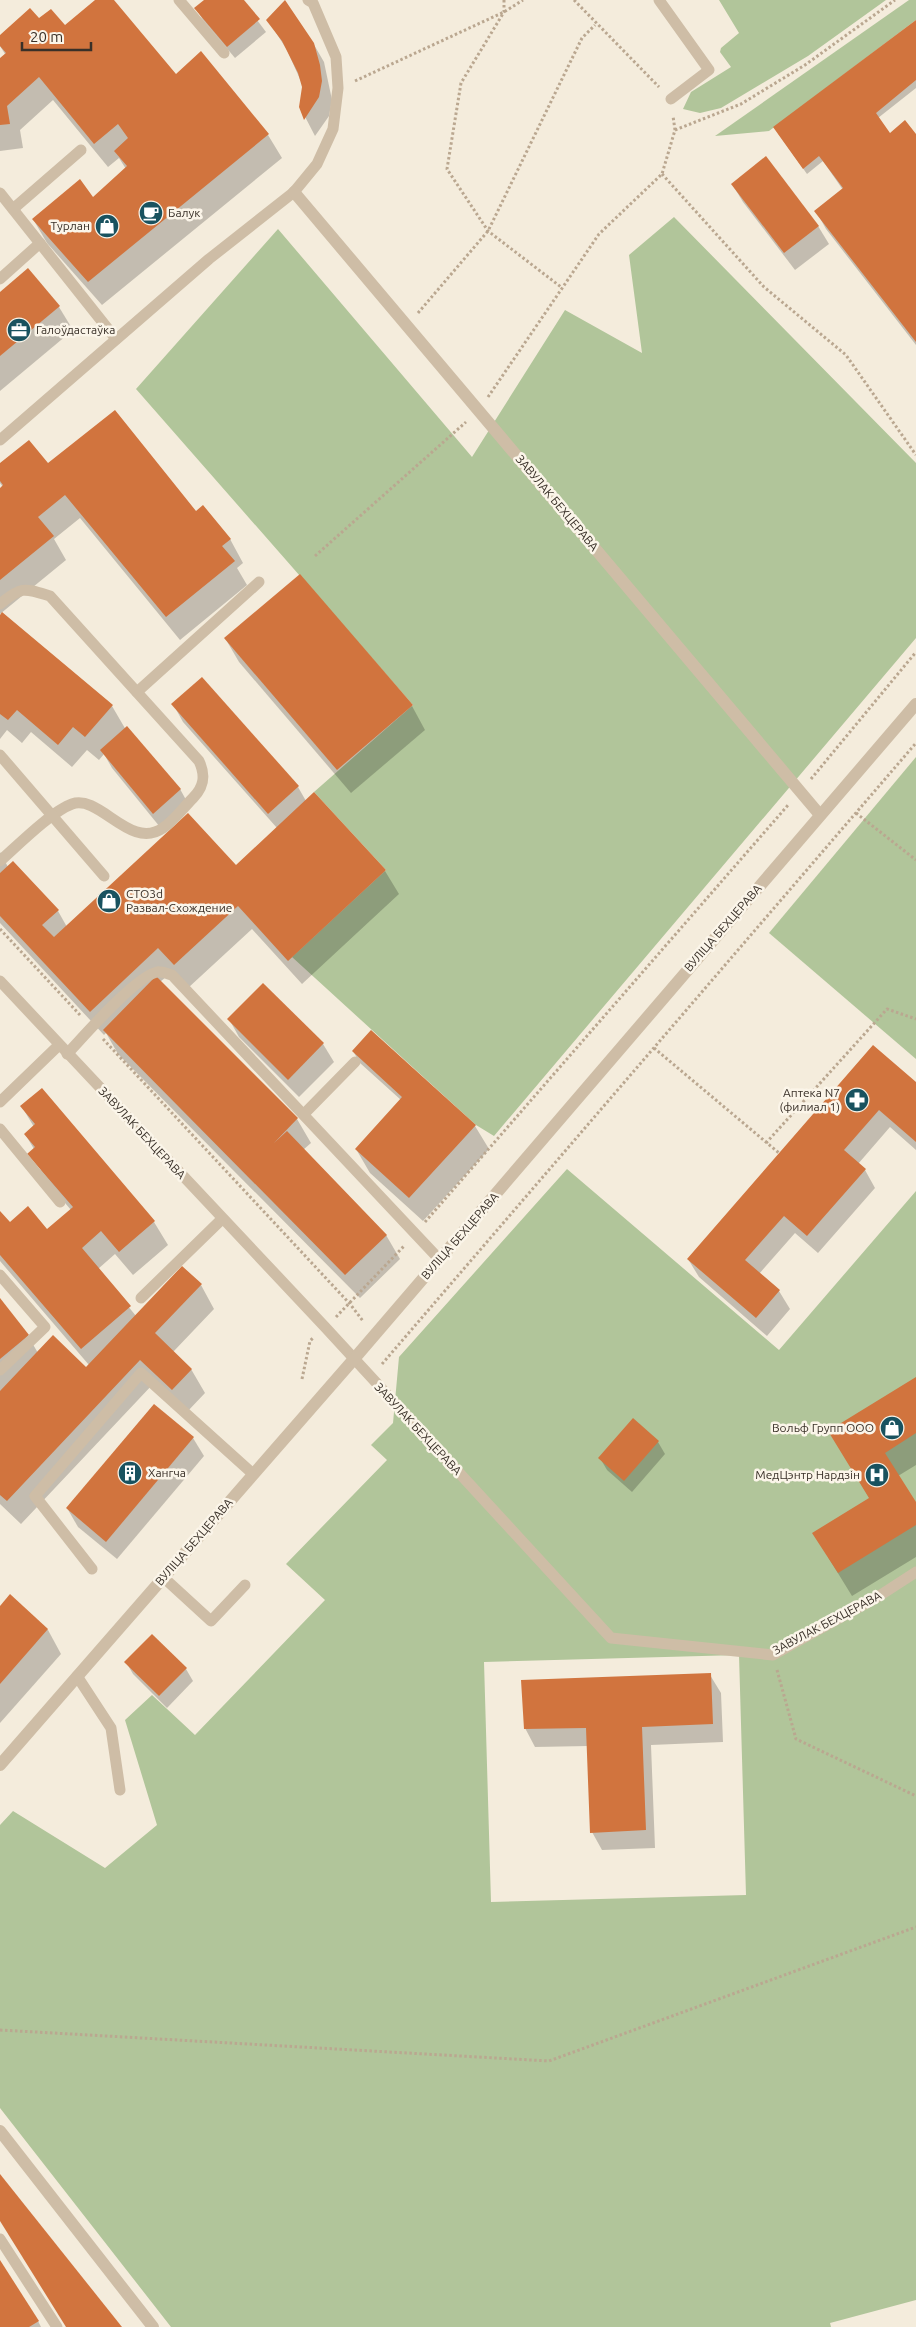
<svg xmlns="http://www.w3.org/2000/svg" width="916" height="2327" viewBox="0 0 916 2327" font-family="Ubuntu,sans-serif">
  <rect width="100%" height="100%" fill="#f4ecdc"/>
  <g fill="#b1c59a" fill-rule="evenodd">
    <path d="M719,0H886L808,56L721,108L700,113L683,109L691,92L731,67L720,52L721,48L739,33Z"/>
    <path d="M909,0H916V20L769,131L715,136Z"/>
    <path d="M674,217L916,463V638L494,1136L476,1125L292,957L386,870L314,792L413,705L136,389L278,229L472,457L565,310L642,353L629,255Z"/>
    <path d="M916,757V1059L769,933Z"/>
    <path d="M567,1169L779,1350L916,1191V2300L830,2323L831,2327H171L0,2108V1825L13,1811L105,1868L157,1825L125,1720L152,1695L195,1735L325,1600L286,1564L387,1460L371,1445L393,1423L399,1357ZM739,1655L746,1895L491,1902L484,1662Z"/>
  </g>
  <g fill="#0003">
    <path d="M97,0H112L176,75L268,135L282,158L102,305L47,243L33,219L93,198L126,169L119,158L108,167L53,100L20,130L23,148L0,151V60L5,54L0,46V37L39,19L65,27Z"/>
    <path d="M206,0H242L266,32L235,58L203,20L196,8Z"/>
    <path d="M268,20L313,43L324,62L332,100L329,116L315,136L300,107L303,86L287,50Z"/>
    <path d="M916,22V88L878,118L890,135L916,136V345L826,229L816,211L843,190L823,161L807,174L778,133Z"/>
    <path d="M732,184L818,226L829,244L795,270L743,202Z"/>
    <path d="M0,293L59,307L73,330L0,391Z"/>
    <path d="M0,465H48L196,512L230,539L243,563L237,568L247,585L180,640L80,518L54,539L66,560L0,614V489L3,487L0,483Z"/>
    <path d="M0,617L112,706L126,730L180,789L190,807L164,832L112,768L104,754L99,760L87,750L72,767L31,732L22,743L7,730L0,739Z"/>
    <path d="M225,638L412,706L425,730L351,793L239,662Z"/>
    <path d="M202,678L298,787L306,801L385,871L399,894L302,984L252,929L188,988L173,971L160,982L297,1119L311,1143L303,1150L386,1235L400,1259L360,1298L118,1054L106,1033L104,1035L0,923V852L8,867L58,911L67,927L236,866L277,828L183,722L173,704Z"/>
    <path d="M263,985L323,1044L334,1062L299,1097L239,1037L229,1019Z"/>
    <path d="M873,1046L916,1083V1150L890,1127L858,1164L865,1170L875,1188L818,1253L795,1233L759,1274L779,1291L790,1309L767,1336L699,1277L688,1259Z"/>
    <path d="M353,1051L475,1126L489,1149L423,1221L370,1173L356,1149L401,1100L360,1063Z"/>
    <path d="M22,1107L154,1222L168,1245L133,1275L115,1254L98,1269L136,1316L201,1285L214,1309L173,1352L191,1369L205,1393L186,1413L154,1383L21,1524L0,1504V1300L28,1336L38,1353L86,1369L89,1365L0,1261V1212L10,1224L47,1231L71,1210L43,1177L34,1149L25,1134L34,1127Z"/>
    <path d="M916,1378V1465L898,1476L916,1505V1557L852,1596L828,1557L870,1499L830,1432Z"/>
    <path d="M154,1405L193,1438L204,1456L117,1559L78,1527L67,1508Z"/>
    <path d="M633,1420L658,1442L665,1454L632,1492L607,1470L600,1458Z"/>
    <path d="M10,1596L48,1630L61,1654L0,1723V1608Z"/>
    <path d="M126,1662L186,1669L193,1681L167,1708L133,1674Z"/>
    <path d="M710,1675L721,1693L723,1742L651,1745L655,1848L602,1850L592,1832L588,1746L535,1747L525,1728Z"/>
    <path d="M0,2262L38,2321L41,2327H0Z"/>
  </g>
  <g fill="#d1743e">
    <path d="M95,0H114L176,74L201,51L269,134L88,282L32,219L80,179L93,197L127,166L114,151L128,138L118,124L94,144L39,77L7,106L10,124L0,125V58L6,53L0,46V35L30,8L39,18L51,9L65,25Z"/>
    <path d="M204,0H244L260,19L227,47L194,8Z"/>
    <path d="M285,0L314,43L320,65L322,81L319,97L304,120L299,107L302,87L298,73L282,41L266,20Z"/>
    <path d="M916,20V80L876,113L890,133L905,120L916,134V342L814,211L843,188L819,156L803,169L773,127Z"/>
    <path d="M766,156L819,226L784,253L731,184Z"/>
    <path d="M28,268L60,306L0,356V292Z"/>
    <path d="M115,410L196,511L203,505L231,539L222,546L235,561L166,617L65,495L38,517L54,536L0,580V488L3,485L0,481V463L29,440L48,463Z"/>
    <path d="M300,574L413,705L337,770L224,638Z"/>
    <path d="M2,612L113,705L85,737L73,727L58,745L17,710L8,720L0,714V615Z"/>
    <path d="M202,677L299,786L268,814L171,704Z"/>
    <path d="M127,726L181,789L153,814L100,750Z"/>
    <path d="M314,792L386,870L288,961L238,906L174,965L158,948L90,1012L0,916V873L13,861L59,910L42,925L54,937L188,813L236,865Z"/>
    <path d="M156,976L298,1118L274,1143L287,1131L387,1235L345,1275L103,1030Z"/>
    <path d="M263,983L324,1043L288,1080L227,1019Z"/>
    <path d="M371,1030L476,1125L409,1198L355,1149L402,1097L352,1051Z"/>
    <path d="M873,1045L916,1082V1142L879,1110L844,1150L866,1169L807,1236L784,1216L745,1260L780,1290L756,1318L687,1259Z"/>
    <path d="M42,1088L155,1221L119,1252L101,1231L82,1248L131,1306L81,1349L0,1255V1211L10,1222L28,1206L47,1229L73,1207L27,1154L35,1147L24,1134L35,1124L20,1106Z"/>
    <path d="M182,1266L202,1284L155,1333L192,1369L172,1390L140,1360L7,1501L0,1495V1391L53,1335L86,1367Z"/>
    <path d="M0,1298L29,1335L0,1359Z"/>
    <path d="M916,1377V1433L885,1453L916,1502V1525L838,1573L812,1533L869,1498L828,1431Z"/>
    <path d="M154,1404L194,1437L106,1542L66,1508Z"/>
    <path d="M633,1418L659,1441L624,1481L598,1458Z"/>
    <path d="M10,1594L48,1629L0,1684V1606Z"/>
    <path d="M152,1634L187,1668L159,1696L124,1662Z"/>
    <path d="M711,1673L713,1724L642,1727L646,1830L590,1833L586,1728L524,1729L521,1680Z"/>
    <path d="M0,2174L122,2327H66L0,2221Z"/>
    <path d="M0,2260L39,2321L29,2327H0Z"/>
  </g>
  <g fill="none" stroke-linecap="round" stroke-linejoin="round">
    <g stroke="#baa790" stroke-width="3" stroke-dasharray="2.5 2.5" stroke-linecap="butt">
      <path d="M504,0V12L461,83L447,169L488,231L561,287"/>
      <path d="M574,0L659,87"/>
      <path d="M355,81L504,12L523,0"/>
      <path d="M675,130L741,104L805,65L895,0"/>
      <path d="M662,174L764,287L846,355L916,455"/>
      <path d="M418,313L488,231L582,38L595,25"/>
      <path d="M488,397L599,234L662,174L675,130L673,116"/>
      <path d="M315,556L466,422"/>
      <path d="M811,779L916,652"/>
      <path d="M856,813L916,860"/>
      <path d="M0,929L80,1015"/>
      <path d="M103,1039L350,1304L363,1321"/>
      <path d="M654,1048L779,1153"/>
      <path d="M766,1143L887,1009L916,1019"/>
      <path d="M425,1222L789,804"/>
      <path d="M336,1317L405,1245"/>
      <path d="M382,1364L916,743"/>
      <path d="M302,1379L310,1341L313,1338"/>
      <path d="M777,1670L796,1739L916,1796"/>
      <path d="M0,2030L549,2061L916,1927"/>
    </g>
    <g stroke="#cebda6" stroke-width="11">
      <path d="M179,0L224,53"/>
      <path d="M659,0L709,70L671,99"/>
      <path d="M0,193L116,339"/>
      <path d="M13,209L81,150"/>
      <path d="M0,279L40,243"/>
      <path d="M0,440L209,259L294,192L317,164L333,129L338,88L336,57L313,3L308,0"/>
      <path d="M0,604C22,586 24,588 50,596L199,761C206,776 204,787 193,798C183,808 174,821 163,828C130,851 100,794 72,804C52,811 17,846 0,861"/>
      <path d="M137,692L259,582"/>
      <path d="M0,755L104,876"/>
      <path d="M0,981L325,1327L611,1638L773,1655L879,1596L916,1572"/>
      <path d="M67,1054C84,1036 135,977 157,972C161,971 168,974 172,975L439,1259"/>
      <path d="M0,1102L59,1045"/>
      <path d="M304,1114L355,1062"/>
      <path d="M0,1129L60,1202"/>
      <path d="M0,1275L45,1327L0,1370"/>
      <path d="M141,1298L222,1219"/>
      <path d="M92,1569L35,1496L141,1373L253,1474"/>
      <path d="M163,1577L211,1621L245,1585"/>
      <path d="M77,1676L111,1728L120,1790"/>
      <path d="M0,2239L57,2327"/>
    </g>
    <g stroke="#cebda6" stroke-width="12">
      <path d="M294,192L820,815"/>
      <path d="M0,1765L354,1359L916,704"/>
      <path d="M0,2131L153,2327"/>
    </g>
  </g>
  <defs>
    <g id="cafe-disc" transform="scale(1.25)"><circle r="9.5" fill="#19525f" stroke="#fbf5e9"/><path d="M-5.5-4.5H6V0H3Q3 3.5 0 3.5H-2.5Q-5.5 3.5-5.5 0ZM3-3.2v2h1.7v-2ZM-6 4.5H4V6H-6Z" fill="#fff"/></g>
    <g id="shop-disc" transform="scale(1.25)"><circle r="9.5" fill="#19525f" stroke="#fbf5e9"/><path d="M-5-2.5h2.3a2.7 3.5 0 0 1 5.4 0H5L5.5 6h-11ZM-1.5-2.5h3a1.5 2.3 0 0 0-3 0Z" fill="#fff"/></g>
    <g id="office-disc" transform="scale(1.25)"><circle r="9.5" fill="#19525f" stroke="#fbf5e9"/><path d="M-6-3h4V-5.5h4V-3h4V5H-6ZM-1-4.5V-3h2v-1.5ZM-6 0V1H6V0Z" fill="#fff"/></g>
    <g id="pharmacy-disc" transform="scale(1.25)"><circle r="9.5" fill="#19525f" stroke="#fbf5e9"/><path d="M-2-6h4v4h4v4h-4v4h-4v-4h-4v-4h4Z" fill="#fff"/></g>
    <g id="building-disc" transform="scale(1.25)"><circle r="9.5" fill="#19525f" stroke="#fbf5e9"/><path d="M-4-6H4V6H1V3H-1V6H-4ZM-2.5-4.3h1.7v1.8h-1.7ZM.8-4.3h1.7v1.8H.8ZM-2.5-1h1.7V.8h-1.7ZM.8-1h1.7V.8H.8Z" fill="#fff"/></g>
    <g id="hospital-disc" transform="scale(1.25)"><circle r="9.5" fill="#19525f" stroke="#fbf5e9"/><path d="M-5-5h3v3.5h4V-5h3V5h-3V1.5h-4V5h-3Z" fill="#fff"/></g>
  </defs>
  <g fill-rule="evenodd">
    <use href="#cafe-disc" x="151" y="213"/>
    <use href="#shop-disc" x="107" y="226"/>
    <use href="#office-disc" x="19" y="330"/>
    <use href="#shop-disc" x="109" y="901"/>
    <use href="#pharmacy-disc" x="857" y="1100"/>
    <use href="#shop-disc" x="892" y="1428"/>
    <use href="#building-disc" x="130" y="1473"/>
    <use href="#hospital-disc" x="877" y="1475"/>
  </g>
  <g text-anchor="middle" stroke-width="5" stroke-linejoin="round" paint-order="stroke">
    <g font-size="12" fill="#393028" stroke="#fbf5e9" text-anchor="start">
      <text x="168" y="217">Балук</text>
      <text x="90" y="230" text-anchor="end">Турлан</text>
      <text x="36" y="334">Галоўдастаўка</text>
      <text x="126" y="898">СТО3d<tspan x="126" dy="14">Развал-Схождение</tspan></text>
      <text x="840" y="1097" text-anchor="end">Аптека N7<tspan x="840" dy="14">(филиал 1)</tspan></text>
      <text x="874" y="1432" text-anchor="end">Вольф Групп ООО</text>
      <text x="148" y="1477">Хангча</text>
      <text x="860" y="1479" text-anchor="end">МедЦэнтр Нардзін</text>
    </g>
    <g font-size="12" fill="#393028" stroke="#fbf5e9">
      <text transform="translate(557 503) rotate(50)" y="4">ЗАВУЛАК БЕХЦЕРАВА</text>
      <text transform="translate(723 928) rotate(-49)" y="4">ВУЛІЦА БЕХЦЕРАВА</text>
      <text transform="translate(142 1133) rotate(47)" y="4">ЗАВУЛАК БЕХЦЕРАВА</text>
      <text transform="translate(460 1236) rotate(-49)" y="4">ВУЛІЦА БЕХЦЕРАВА</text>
      <text transform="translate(418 1429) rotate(47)" y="4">ЗАВУЛАК БЕХЦЕРАВА</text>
      <text transform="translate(194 1542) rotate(-49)" y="4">ВУЛІЦА БЕХЦЕРАВА</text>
      <text transform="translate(827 1623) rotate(-28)" y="4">ЗАВУЛАК БЕХЦЕРАВА</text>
    </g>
  </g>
  <path d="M22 42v8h69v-8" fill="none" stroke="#393028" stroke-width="2.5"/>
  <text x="30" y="42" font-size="15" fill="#393028" stroke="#fbf5e9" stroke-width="4" paint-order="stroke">20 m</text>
</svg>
